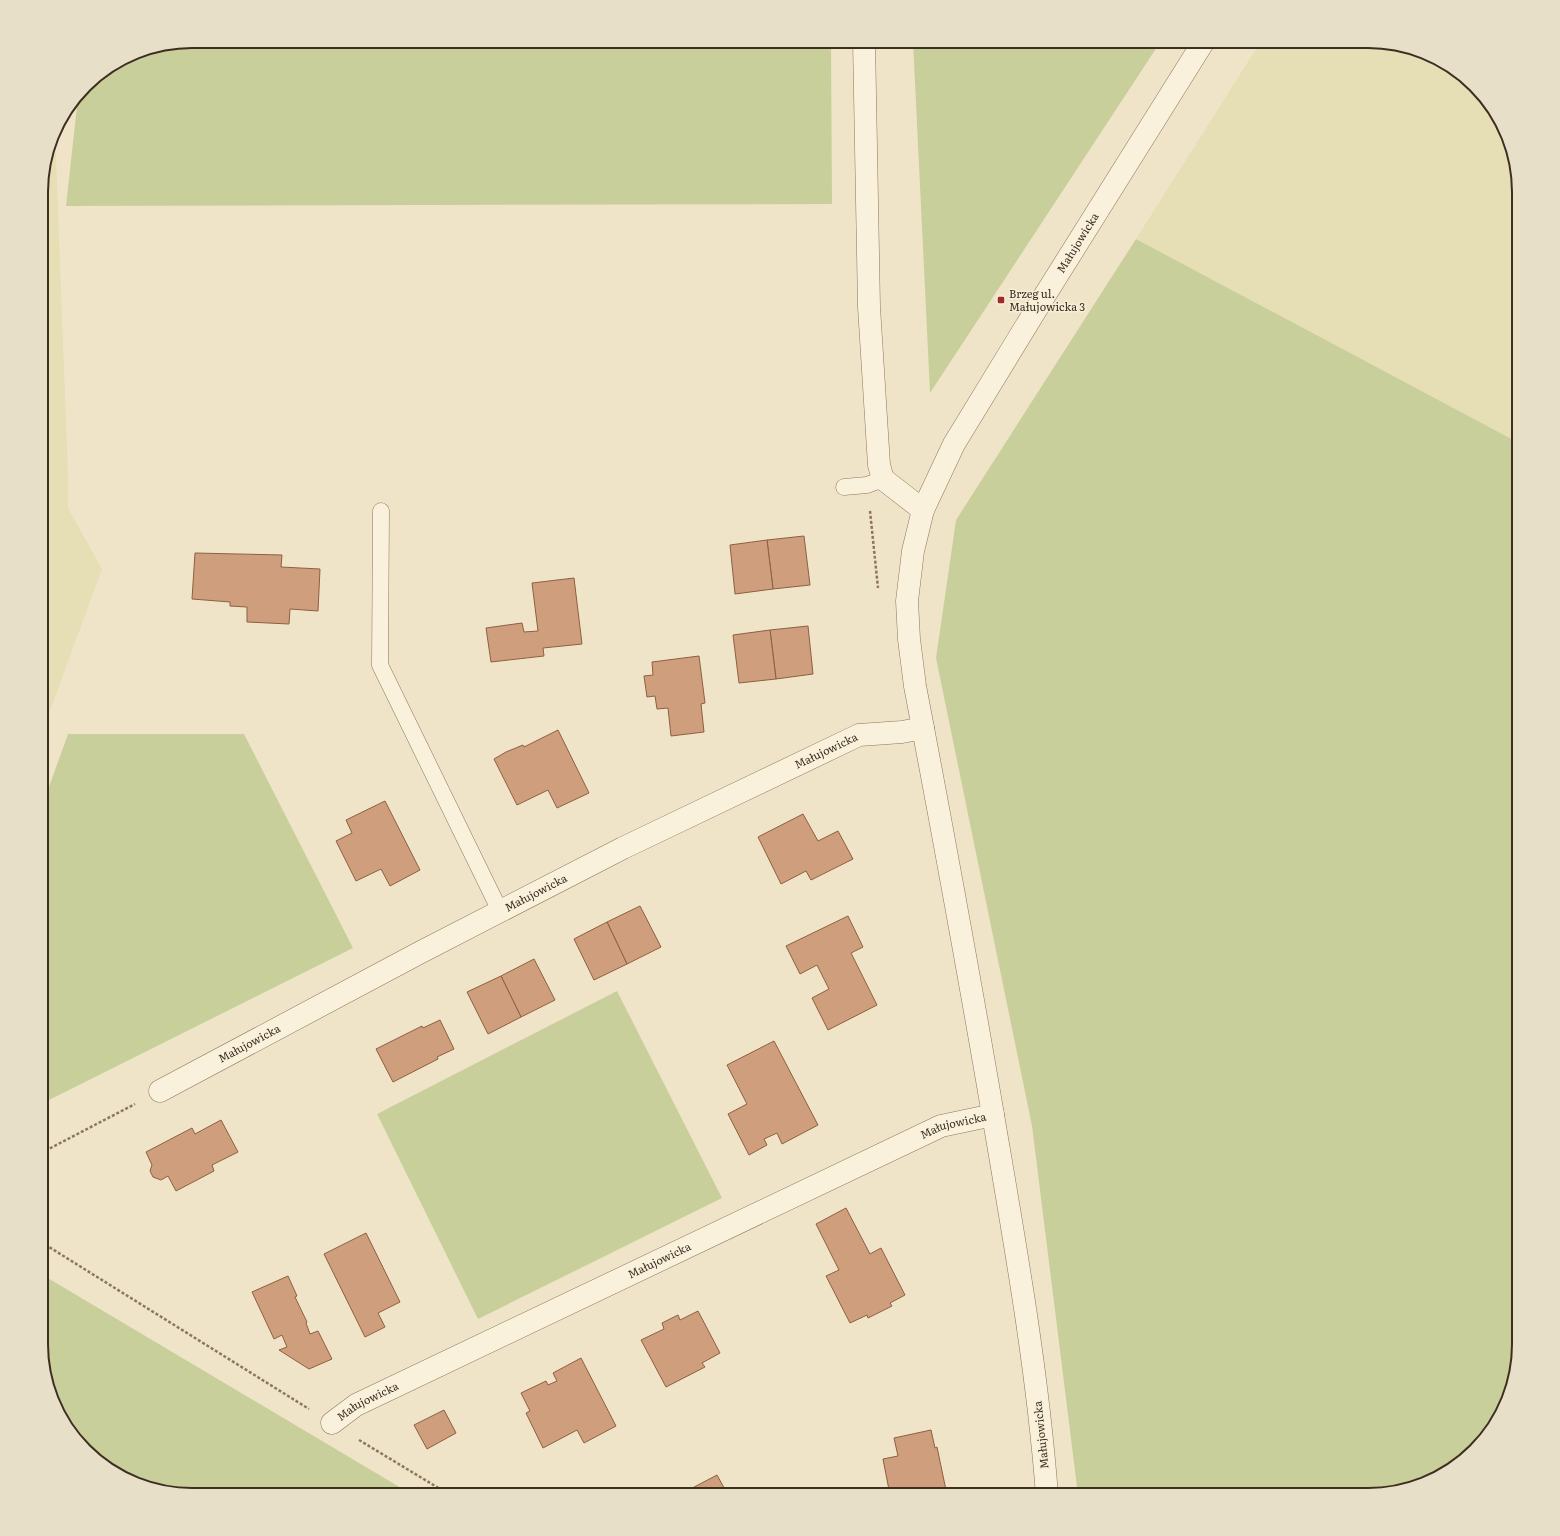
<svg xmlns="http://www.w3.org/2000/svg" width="1560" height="1536" viewBox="0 0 1560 1536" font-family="Literata,serif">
  <rect width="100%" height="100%" fill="#f0e4c8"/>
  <g fill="#e6deb5">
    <path d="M1261,41H1378L1435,56L1481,92L1508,134L1519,192V443L1136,239Z"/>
    <path d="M55,130L68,475V508L102,569L41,735V182Z"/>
  </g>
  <g fill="#c9cf9b">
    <path d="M192,41H831L832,204L66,206L78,97L92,79L134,52Z"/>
    <path d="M913,41H1161L930,393Z"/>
    <path d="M1136,239L1519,443V1344L1507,1402L1468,1457L1426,1484L1368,1495H1078L1032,1126L936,658L956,520Z"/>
    <path d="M68,734H244L353,948L41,1104V809Z"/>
    <path d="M617,991L722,1198L478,1319L377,1114Z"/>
    <path d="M41,1274L413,1495H192L134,1483L79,1444L52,1402L41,1344Z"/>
  </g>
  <g fill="#cf9f7d" stroke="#8d5f41">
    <path d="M804,536L810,585L773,589L767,540Z"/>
    <path d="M767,540L773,589L735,594L730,545Z"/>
    <path d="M195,553L282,555L281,567L320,569L318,611L290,609L289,624L247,622V607L230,606V602L192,599Z"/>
    <path d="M574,578L582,644L543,648L544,656L491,662L486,628L522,623L524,632L538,631L532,583Z"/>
    <path d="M808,626L813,674L776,679L770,630Z"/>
    <path d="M770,630L776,679L739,683L733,635Z"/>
    <path d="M699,656L705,703L701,704L704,732L671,736L668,708L657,709L655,696L647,697L644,676L653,675L652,662Z"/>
    <path d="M558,730L589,793L557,808L548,790L517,805L494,759L506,752L523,745L524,747Z"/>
    <path d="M385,801L420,870L390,886L381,869L356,881L336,841L352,833L346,820Z"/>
    <path d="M803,814L818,841L838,831L853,859L811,880L806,871L781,884L758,837Z"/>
    <path d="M640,906L661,947L627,964L607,922Z"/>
    <path d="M848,916L863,947L851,953L877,1005L828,1030L812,998L829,989L817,965L800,974L786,946Z"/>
    <path d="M607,922L627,964L594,980L574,939Z"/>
    <path d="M534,959L555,1000L521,1017L501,976Z"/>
    <path d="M501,976L521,1017L488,1034L467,992Z"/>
    <path d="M440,1020L454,1049L437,1057L438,1059L393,1082L376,1049L422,1026L423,1028Z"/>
    <path d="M774,1041L818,1125L782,1144L777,1133L764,1139L767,1145L749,1155L728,1114L747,1104L727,1065Z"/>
    <path d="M221,1120L238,1152L212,1165L214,1171L176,1191L168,1176L161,1180L153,1177L150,1171L152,1165L146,1152L192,1128L195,1134Z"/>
    <path d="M846,1208L870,1254L881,1248L905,1295L890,1303L892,1306L868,1318L867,1315L850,1323L826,1276L839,1270L816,1224Z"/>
    <path d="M366,1233L400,1302L378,1313L385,1327L365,1337L324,1254Z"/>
    <path d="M288,1276L297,1296L295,1297L307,1322L306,1323L310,1334L318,1331L332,1359L309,1369L279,1350L287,1347L282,1335L274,1339L252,1292Z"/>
    <path d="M698,1311L720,1353L702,1363L705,1367L666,1387L641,1340L664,1329L662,1323L678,1315L680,1320Z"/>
    <path d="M581,1358L616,1426L584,1443L577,1430L543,1448L526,1413L530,1411L521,1393L546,1381L548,1385L557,1381L553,1373Z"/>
    <path d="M444,1410L456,1433L427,1449L414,1425Z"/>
    <path d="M931,1430L935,1448L937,1447L947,1495H890L883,1459L898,1456L894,1438Z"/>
    <path d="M717,1475L728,1495H679Z"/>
  </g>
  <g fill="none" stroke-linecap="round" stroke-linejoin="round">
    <g stroke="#8d765c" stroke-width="17">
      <g id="service">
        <path d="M844,487L867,485L883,479"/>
        <path d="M381,511L380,665L500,911"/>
      </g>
    </g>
    <g stroke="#8d765c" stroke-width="23">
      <g id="minor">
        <path d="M864,41L869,307L879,465L883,479L923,510"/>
        <path id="s1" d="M160,1091L421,952L623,848L859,735L902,732L923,728"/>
        <path id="s2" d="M332,1423L356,1405L941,1126L993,1115"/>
      </g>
    </g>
    <g stroke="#8d765c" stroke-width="23">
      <g id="tertiary">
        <path id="s3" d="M1047,1495C1038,1377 1018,1261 998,1144C972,991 944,838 915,686L909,639L907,601L913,551L923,510L954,444L1045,295L1204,41"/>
      </g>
    </g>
    <g stroke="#8d765c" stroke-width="2.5" stroke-dasharray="3 2" stroke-linecap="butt">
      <path d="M870,511L878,588"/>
      <path d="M41,1153L135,1104"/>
      <path d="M41,1242L309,1409"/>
      <path d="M359,1440L450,1495"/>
    </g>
    <use href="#service" stroke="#faf1dc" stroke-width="16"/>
    <use href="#minor" stroke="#faf1dc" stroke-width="22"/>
    <use href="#tertiary" stroke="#faf1dc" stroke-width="22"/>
  </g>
  <rect fill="#9e2a2b" stroke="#f7eed8" stroke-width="1.5" x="997" y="296" width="8" height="8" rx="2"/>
  <g text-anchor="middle" stroke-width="3" stroke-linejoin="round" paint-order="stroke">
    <g font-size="11" fill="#3d2e20" stroke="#f7eed8">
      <text dy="4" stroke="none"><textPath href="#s3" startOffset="1307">Małujowicka</textPath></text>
      <text dy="4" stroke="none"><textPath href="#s1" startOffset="748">Małujowicka</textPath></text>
      <text dy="4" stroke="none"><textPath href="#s1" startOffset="425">Małujowicka</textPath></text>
      <text dy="4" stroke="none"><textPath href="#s1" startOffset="101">Małujowicka</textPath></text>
      <text dy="4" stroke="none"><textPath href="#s2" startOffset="690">Małujowicka</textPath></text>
      <text dy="4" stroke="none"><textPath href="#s2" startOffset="366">Małujowicka</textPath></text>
      <text dy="4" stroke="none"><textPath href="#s2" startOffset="42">Małujowicka</textPath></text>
      <text transform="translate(1041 1435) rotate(-96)" y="4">Małujowicka</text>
    </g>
    <g font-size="11" fill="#3d2e20" stroke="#f7eed8" text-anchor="start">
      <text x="1009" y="298">Brzeg ul.<tspan x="1009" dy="13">Małujowicka 3</tspan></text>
    </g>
  </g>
  <path d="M0 0H1560V1536H0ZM192 48H1368A144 144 0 0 1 1512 192V1344A144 144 0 0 1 1368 1488H192A144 144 0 0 1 48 1344V192A144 144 0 0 1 192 48Z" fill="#e8dfc9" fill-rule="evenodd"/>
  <path fill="none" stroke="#3d2e20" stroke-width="2" d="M192 48H1368A144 144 0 0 1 1512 192V1344A144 144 0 0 1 1368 1488H192A144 144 0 0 1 48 1344V192A144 144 0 0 1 192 48Z"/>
</svg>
